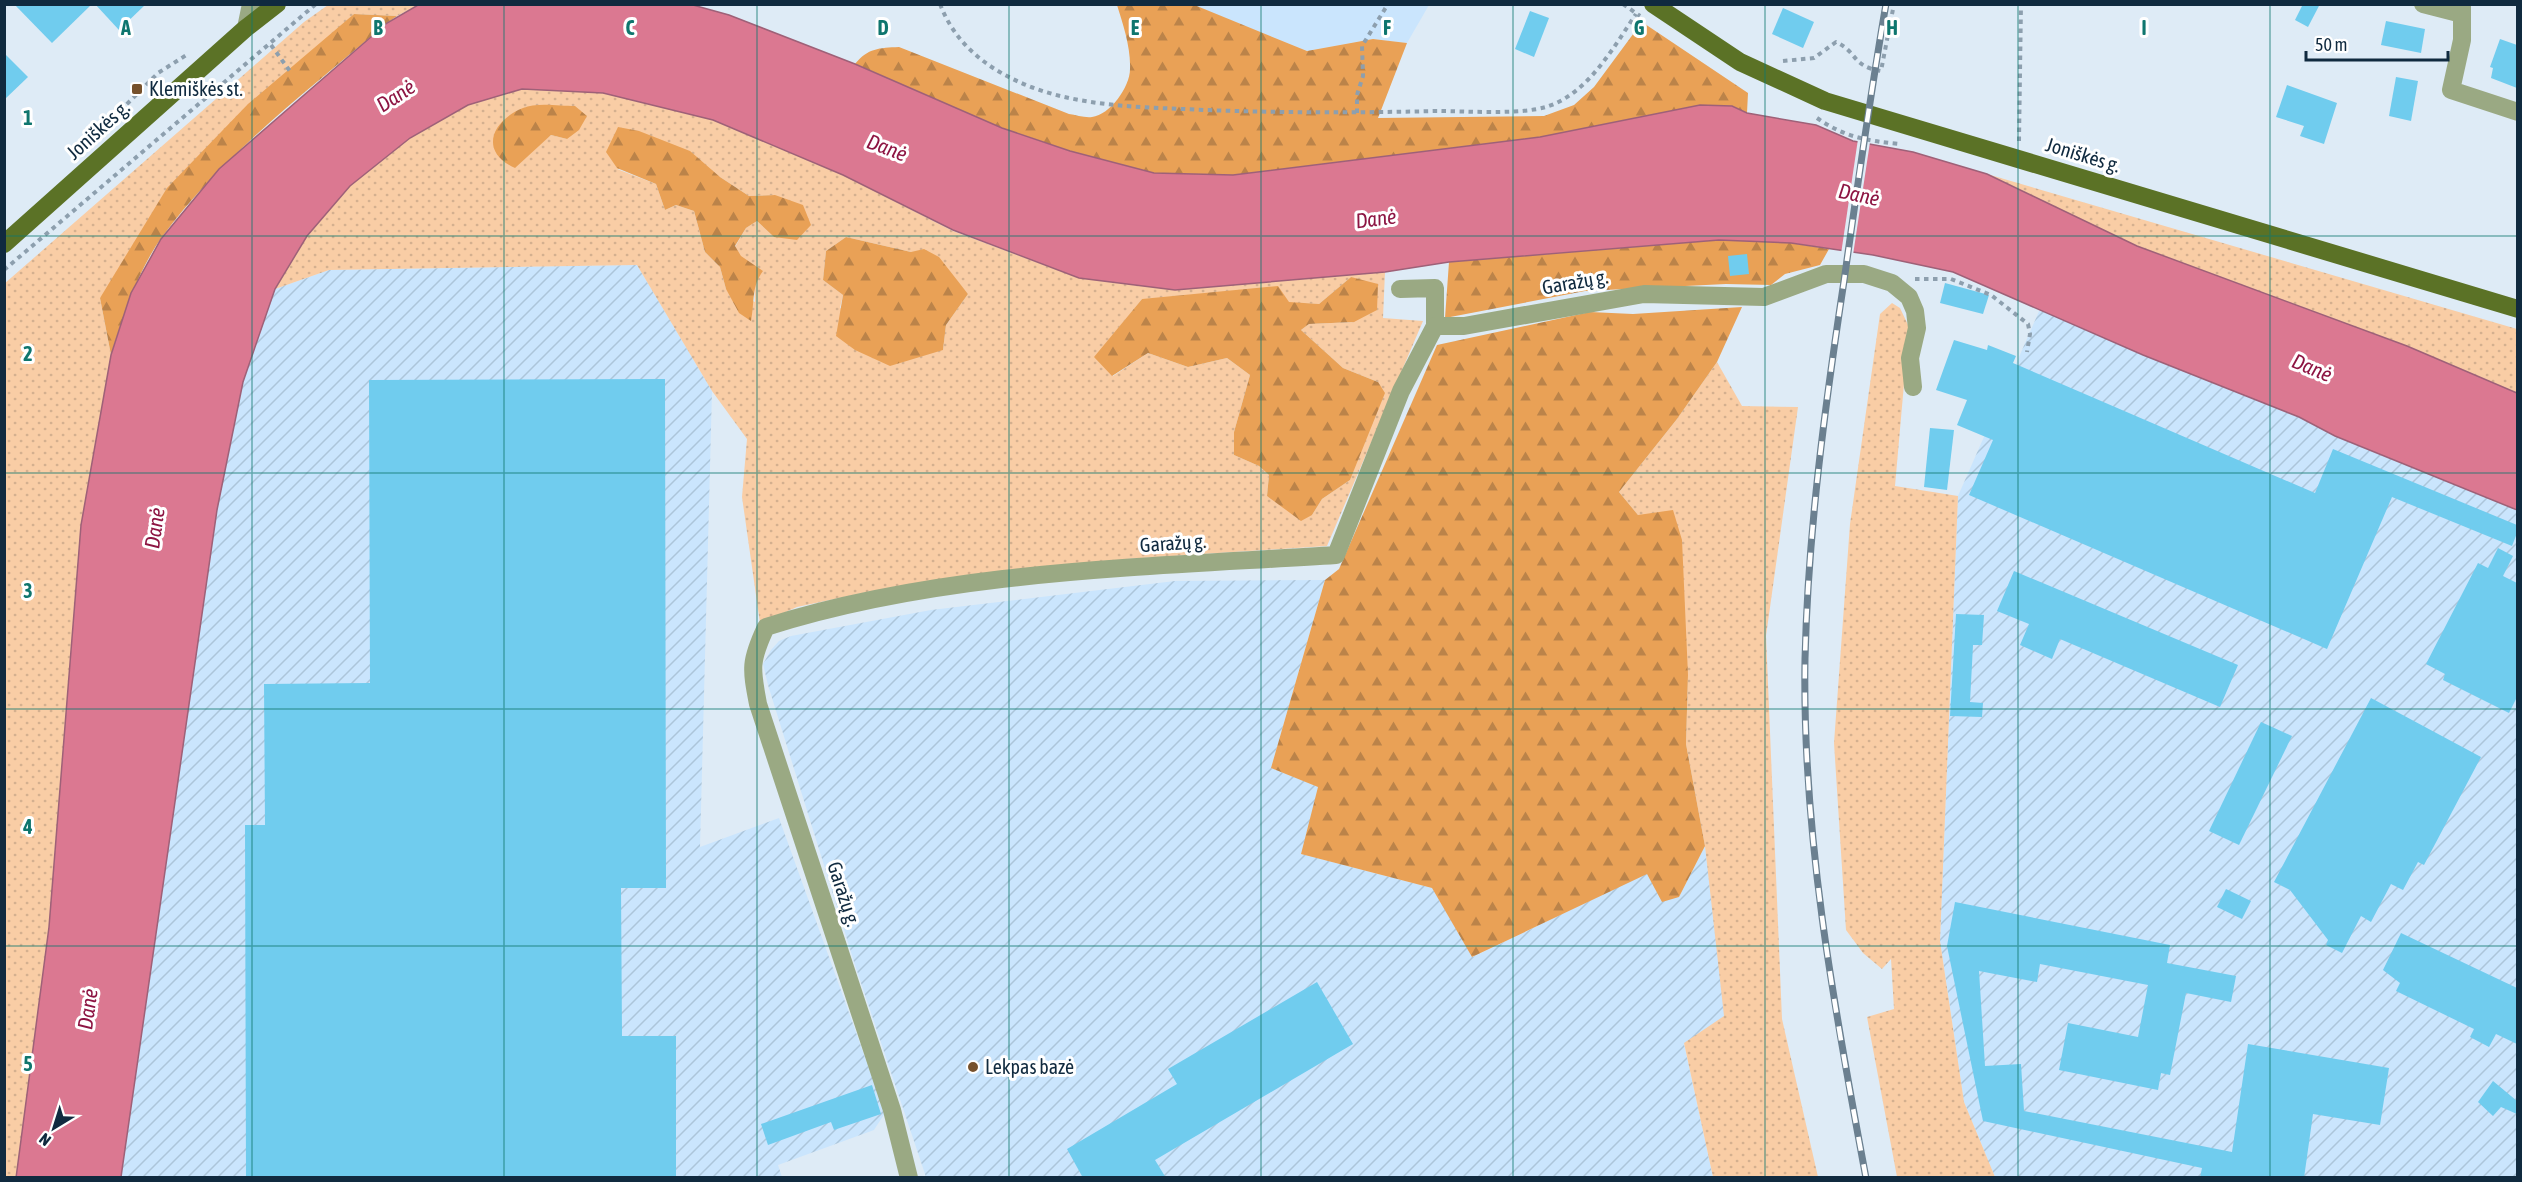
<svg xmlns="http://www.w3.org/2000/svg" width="2522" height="1182" viewBox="0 0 2522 1182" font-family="'Asap Condensed',sans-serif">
  <defs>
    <pattern id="industrial-furrows" width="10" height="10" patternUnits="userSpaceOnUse" patternTransform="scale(1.5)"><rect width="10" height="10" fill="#cae5fd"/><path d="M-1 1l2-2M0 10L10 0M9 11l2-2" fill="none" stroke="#acc5da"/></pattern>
    <pattern id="grass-dots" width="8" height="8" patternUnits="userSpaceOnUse" patternTransform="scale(1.5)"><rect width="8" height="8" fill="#f9cda5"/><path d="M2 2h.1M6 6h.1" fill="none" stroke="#d4b08f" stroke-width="1.8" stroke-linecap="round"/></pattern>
    <pattern id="forest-firs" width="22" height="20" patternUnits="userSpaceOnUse" patternTransform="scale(1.5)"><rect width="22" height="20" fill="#e9a156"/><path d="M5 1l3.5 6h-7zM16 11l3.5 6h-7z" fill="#bb8349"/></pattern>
  </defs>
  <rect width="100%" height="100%" fill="#deebf6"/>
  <path fill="#cae5fd" d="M1192,5H1429L1407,43L1373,39L1307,51Z"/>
  <g fill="url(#industrial-furrows)">
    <path d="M637,265L712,391L700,847L779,818L885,1113L874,1130L778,1165L782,1177L121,1178L217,510L243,382L275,289L329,270Z"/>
    <path d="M2040,309L2143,355L2299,417L2335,436L2517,510V1177H1995L1964,1102L1940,941L1958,496Z"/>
    <path d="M1325,580L1271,768L1319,787L1301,854L1432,888L1473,957L1647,873L1679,897L1705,846L1725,1016L1684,1044L1713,1177H926L855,965L768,685L763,664L771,650L779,641L791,636L931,610L1175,581Z"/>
  </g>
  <g fill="url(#grass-dots)" fill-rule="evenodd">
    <path d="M328,5H418L397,16L354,14L100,298L111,355L81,525L49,927L16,1178L4,1177V284L304,22Z"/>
    <path d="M522,88L603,93L713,120L843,175L953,231L1079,278L1175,290L1385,272L1383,318L1423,321L1327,546L1127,559L1051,573L872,591L797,607L760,623L742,497L747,439L712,391L637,265L329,270L275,289L307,236L350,186L410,138L468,105ZM575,106L567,139L551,135L535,148L525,107ZM617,169L720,177L749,196L775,195L774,237L757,221L746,228L735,247L754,283L755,302L726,289L720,267L705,252L694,211L676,205L665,210L656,184ZM846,237L911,252L957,281L968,294L946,325L943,350L840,308L843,295L823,280L826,251ZM1351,277L1354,322L1309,324L1301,330L1343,368L1378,382L1350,480L1322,499L1312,515L1267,496L1269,475L1259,466L1234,455V432L1250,375L1227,358L1188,367L1148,353L1113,376L1095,357L1142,299L1319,304Z"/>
    <path d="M1987,174L2517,329V393L2407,346L2137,246Z"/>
    <path d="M1892,303L1900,308L1909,327L1895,486L1958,496L1940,941L1964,1102L1995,1177H1897L1867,1017L1894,1009L1891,959L1882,969L1863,953L1846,930L1834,743L1850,524L1880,314Z"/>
    <path d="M1717,362L1742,406L1798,407L1766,636L1782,1019L1818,1177H1713L1684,1043L1724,1016L1705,846L1686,744L1688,675L1638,515L1619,492L1677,419Z"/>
  </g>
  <g fill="url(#forest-firs)">
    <path d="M1192,4L1307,51L1373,39L1407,43L1378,118L1544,116L1574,105L1594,87L1642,22L1748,93L1747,113L1732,106L1700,105L1540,137L1233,175L1154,173L1070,151L1002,128L855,64C868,48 879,48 899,47L1069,114C1076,115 1085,118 1092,117C1110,115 1130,87 1130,69C1131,48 1123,24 1117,5Z"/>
    <path d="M354,14L397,16L387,23C309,90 223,154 162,237C137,272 124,314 111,355L100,298L167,188L248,104Z"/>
    <path d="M575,106L587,116L579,130L567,139L551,135L515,168C479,152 491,121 523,108C536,102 560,106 575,106Z"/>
    <path d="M618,127L639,131L690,151L720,177L749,196L775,195L803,205L811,225L797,240L774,237L757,221L746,228L735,246L741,256L763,271C751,287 755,301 751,321L739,313L726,289L720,267L705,252L694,211L676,205L665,210L656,184L617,168L606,152Z"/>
    <path d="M846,237L911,252L924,249L939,257L968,294L946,325L943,350L890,366L855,350L836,336L843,295L823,280L826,251Z"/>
    <path d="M1719,240L1791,243L1829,249L1820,265L1785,274L1771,285L1726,284L1585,291L1445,318L1449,262Z"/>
    <path d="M1351,277L1378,284L1377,310L1354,322L1309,324L1301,330L1343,368L1378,382L1385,393L1350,480L1322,499L1312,515L1301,521L1267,496L1269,475L1259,466L1234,455V432L1250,375L1227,358L1188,367L1148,353L1112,376L1094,357L1142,299L1278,286L1289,302L1319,304Z"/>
    <path d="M1742,307L1717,362L1677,419L1619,492L1638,515L1673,510L1682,540L1688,675L1686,744L1705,846L1679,897L1662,902L1647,874L1472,957L1432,888L1301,854L1318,787L1271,768L1325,580L1339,569L1437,345L1590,312L1633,314Z"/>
  </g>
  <path fill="#db7891" stroke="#9e6178" stroke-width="1.5" d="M418,5H693L729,15L855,64L1002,128L1070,151L1154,173L1233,175L1540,137L1700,105L1732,106L1747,113L1816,125L1853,141L1913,152L1987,174L2137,246L2407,346L2517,393V510L2335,436L2299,417L2143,355L1953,272L1873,255L1791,243L1719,240L1449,262L1385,272L1175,290L1079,278L953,230L843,175L713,120L603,93L522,89L468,105L410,138L350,186L307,236L275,289L243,382L217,510L121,1177L16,1178L49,927L81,525L111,355L131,293L161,239L219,169L387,23Z"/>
  <path fill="#deebf6" d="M1858,139L1870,142L1853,255L1841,254Z"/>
  <g fill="#70ccee">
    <path d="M14,4H92L52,43Z"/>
    <path d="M95,4H146L119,30Z"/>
    <path d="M2303,4H2320L2308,27L2295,20Z"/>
    <path d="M1783,8L1814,22L1803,48L1772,34Z"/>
    <path d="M1530,11L1549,18L1534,57L1515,49Z"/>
    <path d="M2386,21L2425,29L2421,53L2381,45Z"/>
    <path d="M2500,39L2517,45V88L2491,78L2493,68L2490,67Z"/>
    <path d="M4,53L28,77L4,100Z"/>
    <path d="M2396,77L2418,81L2411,121L2389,116Z"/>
    <path d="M2287,85L2337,103L2324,144L2300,136L2304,126L2276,117Z"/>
    <path d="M1747,254L1749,274L1730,276L1728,256Z"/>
    <path d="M1945,283L1989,295L1983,314L1940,303Z"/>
    <path d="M1954,340L1987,350L1988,345L2016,356L2013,363L2315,493L2333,449L2517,525V533L2512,546L2392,497L2327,649L1969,495L1993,440L1957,425L1967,400L1936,390Z"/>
    <path d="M665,379L666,888H621L622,1036H676V1178H246L245,825H265L264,684L370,683L369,380Z"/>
    <path d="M1930,428L1954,430L1947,490L1924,487Z"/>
    <path d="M2498,548L2513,556L2503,576L2517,583V697L2509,713L2443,680L2445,674L2426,664L2478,563L2488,568Z"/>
    <path d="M2014,571L2238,665L2220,707L2060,639L2052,659L2020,645L2029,624L1997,611Z"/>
    <path d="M1956,614L1984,615L1982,645H1973L1970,702L1983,703L1982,717L1950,716Z"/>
    <path d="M2371,698L2481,757L2424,865L2418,862L2403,890L2391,884L2371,922L2361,916L2342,953L2326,945L2328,940L2290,890L2274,882Z"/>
    <path d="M2261,722L2292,736L2239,845L2209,831Z"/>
    <path d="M2226,889L2251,901L2242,919L2217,907Z"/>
    <path d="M1955,902L2170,945L2167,963L2236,976L2231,1002L2186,993L2170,1075L2161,1073L2158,1090L2059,1070L2068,1023L2138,1037L2148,985L2040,964L2037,982L1979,971L1985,1066L2021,1064L2024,1111L2232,1152L2248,1044L2389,1068L2380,1125L2313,1114L2304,1178H2200L2202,1168L1983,1121L1947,946Z"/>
    <path d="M2401,933L2517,988V1044L2496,1034L2489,1047L2470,1037L2474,1029L2396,991L2400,983L2383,970Z"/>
    <path d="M1317,982L1353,1044L1155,1160L1166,1178H1083L1067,1149L1177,1084L1168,1069Z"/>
    <path d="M2493,1081L2517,1101V1114L2501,1107L2493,1116L2478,1102Z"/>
    <path d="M872,1085L881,1114L834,1130L831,1122L768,1145L761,1124Z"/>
  </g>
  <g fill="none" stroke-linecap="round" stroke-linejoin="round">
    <g stroke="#8d9fae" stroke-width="4" stroke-dasharray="4.5 4.5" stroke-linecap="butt">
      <path d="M940,4C956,46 990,71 1031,87C1079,105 1132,107 1183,109C1268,113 1352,113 1437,111C1467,111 1518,115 1546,107C1588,94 1613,48 1636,14"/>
      <path d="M1623,4L1640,16"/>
      <path d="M271,45L292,74"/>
      <path d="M1783,61L1814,58L1836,42C1858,52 1851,66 1881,71L1894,4"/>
      <path d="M1357,113V95L1363,76L1362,46L1388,4"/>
      <path d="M1817,118C1844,137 1868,141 1900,144"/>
      <path d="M95,136L158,73L188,54"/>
      <path d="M2019,141L2021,4"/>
      <path d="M4,270L316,4"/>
      <path d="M1915,279H1951L1991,295L2028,324L2030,334L2027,352"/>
    </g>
    <g stroke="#9aa983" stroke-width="18">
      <path d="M2423,4L2462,14"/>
      <path d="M2462,4V40L2451,90L2518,112"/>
      <path d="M246,28L251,4"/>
      <path d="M1400,289L1435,288V326"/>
      <path d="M909,1178L892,1110L758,704C751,668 750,661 766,627C944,570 1150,567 1336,555L1401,391L1435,326H1464L1644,294L1764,297L1826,274H1864L1892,283L1909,297L1915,311L1917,328L1910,358L1913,387"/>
    </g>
    <g stroke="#5b7226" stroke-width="18">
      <path d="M1653,4L1740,62L1825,101L2518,309"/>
      <path d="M4,244L246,28L277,4"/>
    </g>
    <g stroke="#6b8090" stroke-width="7">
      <path id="rail" d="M1866,1178C1834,1007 1802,833 1805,659C1808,531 1825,406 1844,281C1857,189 1870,96 1886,4"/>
    </g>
    <use href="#rail" stroke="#fff" stroke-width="4.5" stroke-dasharray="14" stroke-linecap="butt"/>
  </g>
  <path fill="none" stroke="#0f766e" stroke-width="1.5" stroke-opacity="0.55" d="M252,4V1178M504,4V1178M757,4V1178M1009,4V1178M1261,4V1178M1513,4V1178M1765,4V1178M2018,4V1178M2270,4V1178M4,236H2518M4,473H2518M4,709H2518M4,946H2518"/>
  <g fill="#76512c" stroke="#fff" stroke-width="2">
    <rect x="131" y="83" width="12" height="12" rx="3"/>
    <circle cx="973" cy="1067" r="6"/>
  </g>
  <g text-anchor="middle" stroke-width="6" stroke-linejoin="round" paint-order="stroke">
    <g font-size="20" fill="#102a3f" stroke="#fff" text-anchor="start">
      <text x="149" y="96">Klemiškės st.</text>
      <text x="985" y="1074">Lekpas bazė</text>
    </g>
    <g font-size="20" fill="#102a3f" stroke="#fff">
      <text transform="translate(98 130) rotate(-42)" y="7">Joniškės g.</text>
      <text transform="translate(2083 155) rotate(17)" y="7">Joniškės g.</text>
      <text transform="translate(1575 282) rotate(-10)" y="7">Garažų g.</text>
      <text transform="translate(1173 543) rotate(-4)" y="7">Garažų g.</text>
      <text transform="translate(844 894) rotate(72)" y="7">Garažų g.</text>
    </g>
    <g font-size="21" font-style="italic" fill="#8d1543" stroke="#fff">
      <text transform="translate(396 96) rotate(-33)" y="7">Danė</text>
      <text transform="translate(887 148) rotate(21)" y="7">Danė</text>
      <text transform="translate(1859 195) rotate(12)" y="7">Danė</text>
      <text transform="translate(1376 219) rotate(-7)" y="7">Danė</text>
      <text transform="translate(2312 368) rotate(23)" y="7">Danė</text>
      <text transform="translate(155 528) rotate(-82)" y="7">Danė</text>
      <text transform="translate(88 1009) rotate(-82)" y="7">Danė</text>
    </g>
  </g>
  <g font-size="20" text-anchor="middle" font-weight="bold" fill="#0f766e" stroke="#fff" stroke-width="6" stroke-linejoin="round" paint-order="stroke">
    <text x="126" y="35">A</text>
    <text x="378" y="35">B</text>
    <text x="630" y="35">C</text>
    <text x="883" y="35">D</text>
    <text x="1135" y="35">E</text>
    <text x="1387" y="35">F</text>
    <text x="1639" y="35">G</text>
    <text x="1892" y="35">H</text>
    <text x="2144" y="35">I</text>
    <text x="28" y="125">1</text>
    <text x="28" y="361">2</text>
    <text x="28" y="598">3</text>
    <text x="28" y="834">4</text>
    <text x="28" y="1071">5</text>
  </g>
  <rect width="2522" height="1182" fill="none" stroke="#102a3f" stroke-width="12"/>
  <g transform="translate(54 1128) rotate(218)" stroke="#ffffff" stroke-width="4.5" paint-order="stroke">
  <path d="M0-4.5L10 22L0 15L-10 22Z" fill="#102a3f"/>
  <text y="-9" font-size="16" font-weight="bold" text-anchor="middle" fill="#102a3f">N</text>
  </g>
  <path d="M2306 51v9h142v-9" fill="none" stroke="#102a3f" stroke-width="3"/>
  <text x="2315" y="51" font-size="18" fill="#102a3f" stroke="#ffffff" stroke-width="4.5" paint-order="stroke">50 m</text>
</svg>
